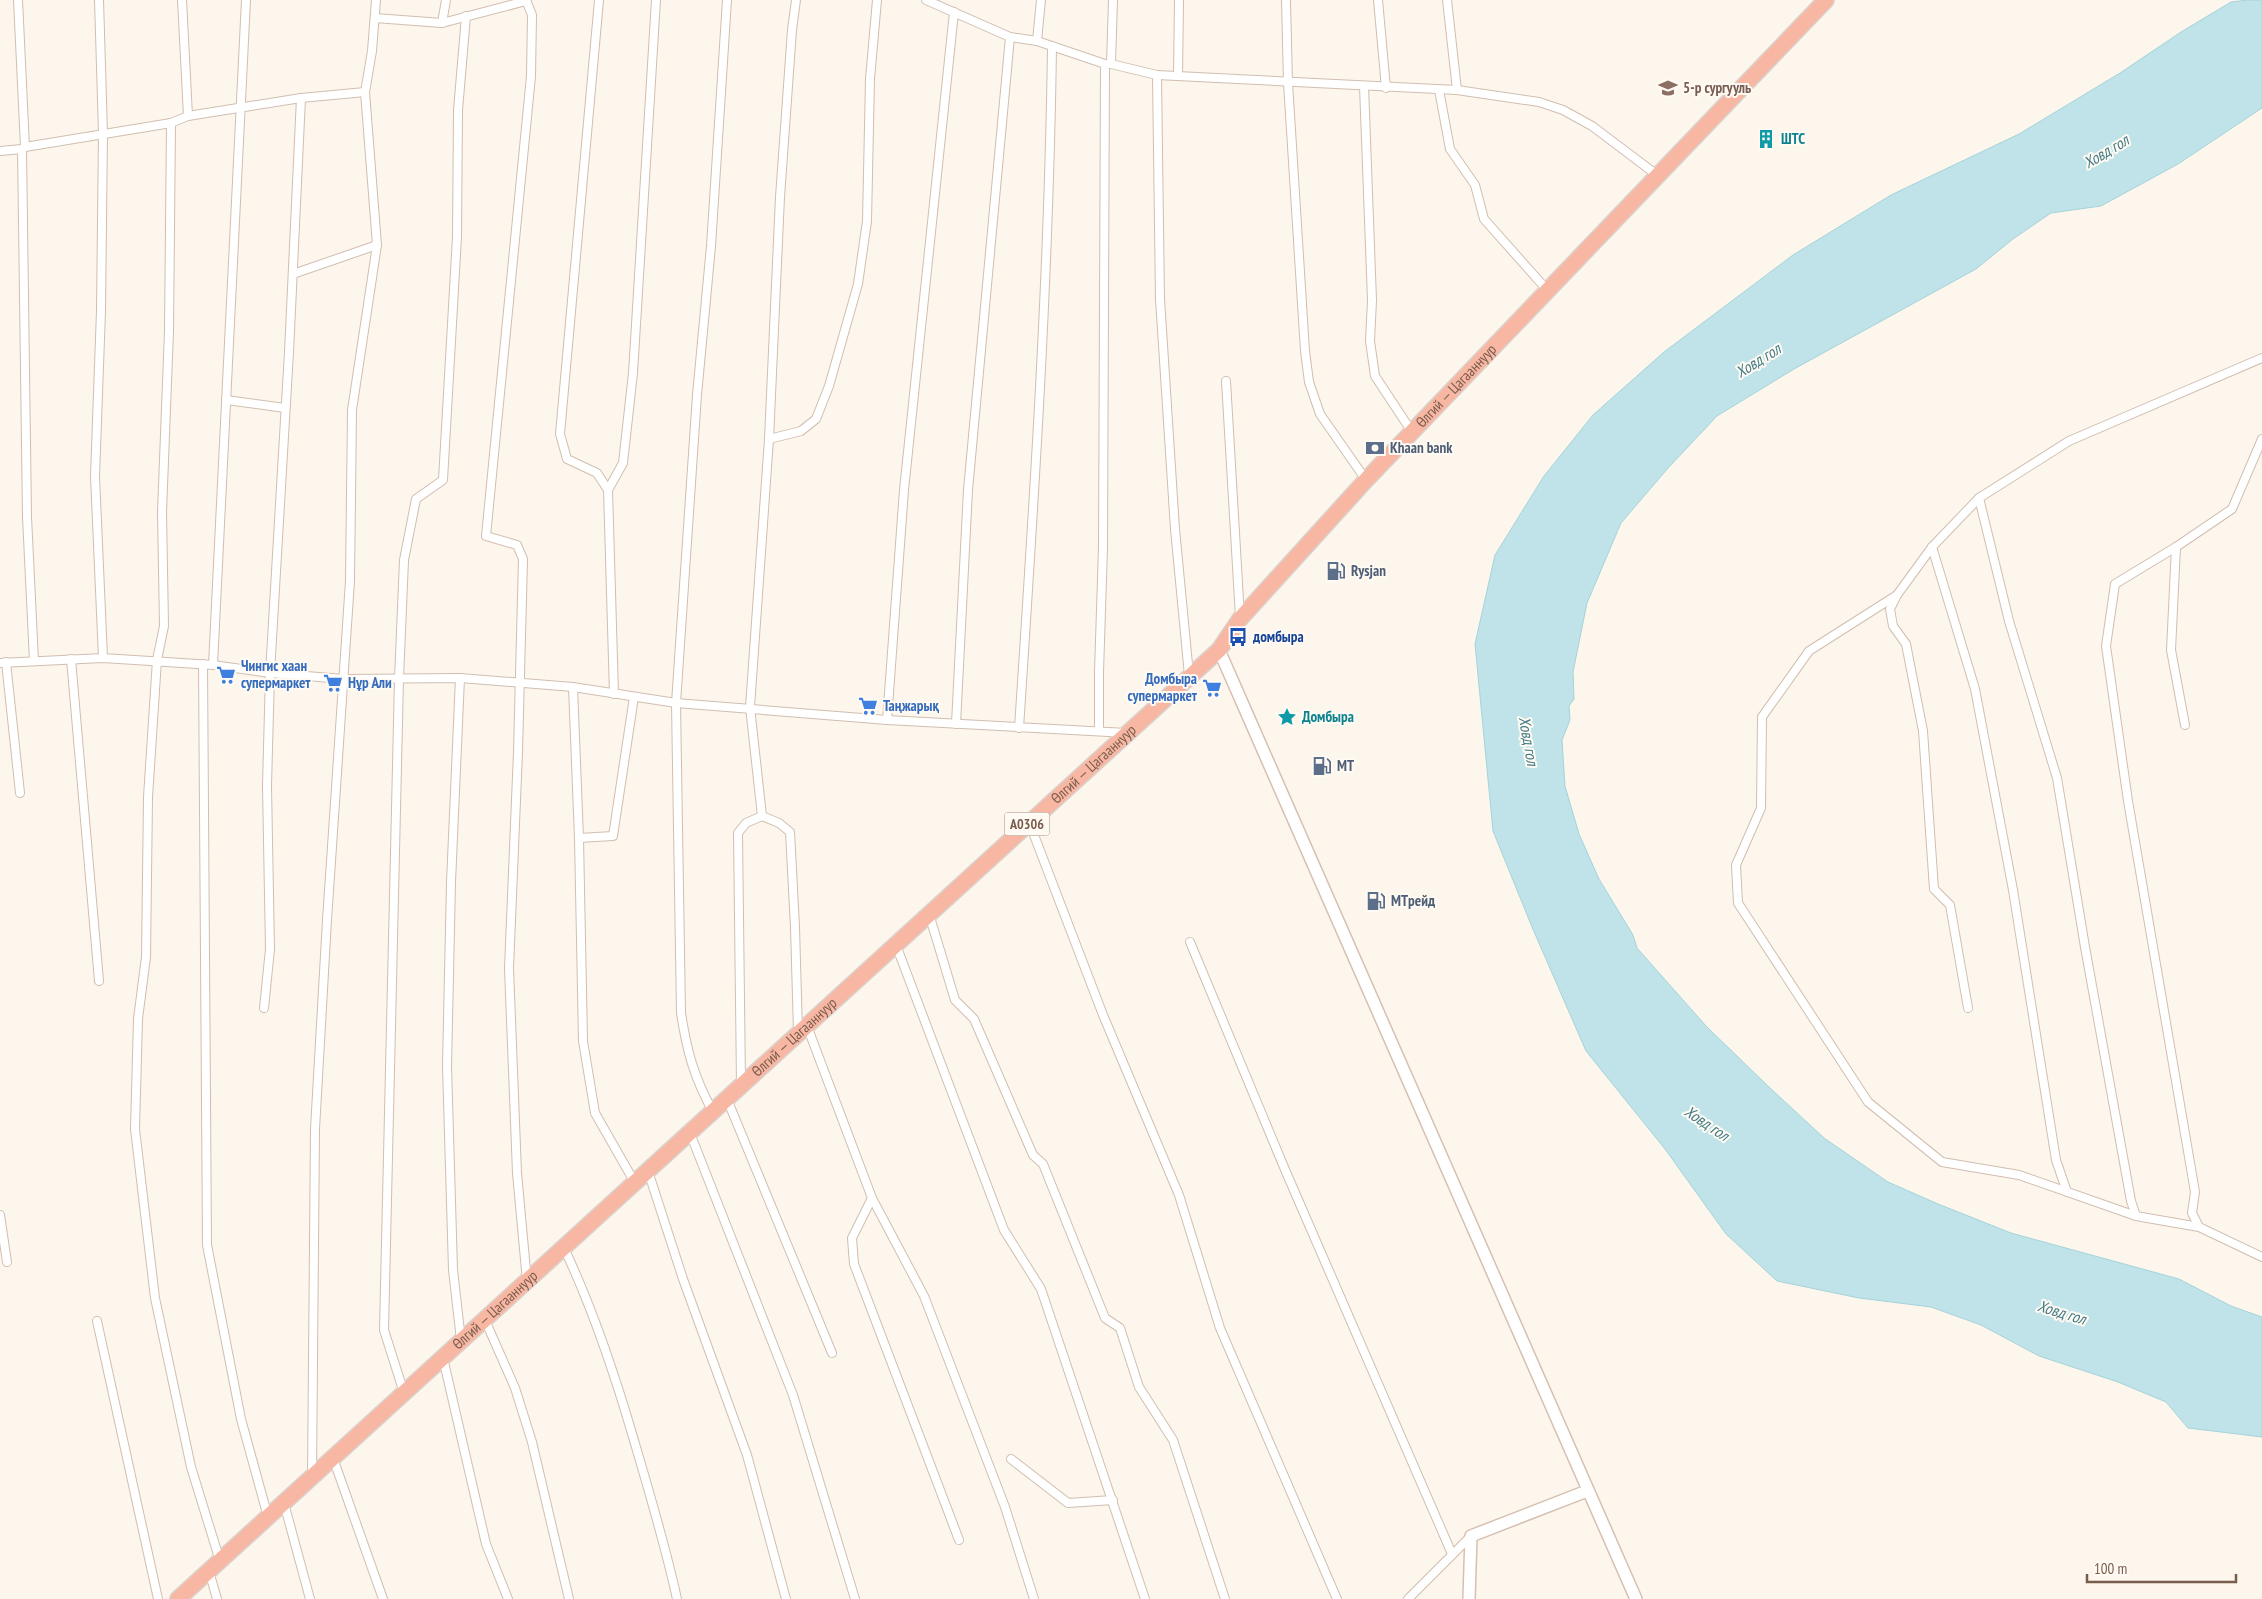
<svg xmlns="http://www.w3.org/2000/svg" width="2262" height="1599" viewBox="0 0 2262 1599" font-family="'PT Sans Narrow',sans-serif">
  <rect width="100%" height="100%" fill="#fdf6ec"/>
  <path fill="#bfe3e8" stroke="#a5d3da" d="M2248,0H2262V108L2178,164L2101,206L2051,213L2013,239L1976,269L1794,369L1717,416L1669,467L1621,523L1587,603L1573,672L1574,699L1569,706L1570,720L1562,740L1565,786L1579,834L1599,879L1633,935L1637,948L1707,1027L1769,1087L1824,1138L1888,1182L1938,1204L2011,1233L2179,1279L2231,1306L2262,1317V1437L2188,1428L2166,1402L2118,1382L2039,1356L1981,1325L1931,1307L1859,1298L1777,1281L1726,1234L1665,1149L1586,1051L1532,927L1493,831L1475,644L1495,555L1544,476L1593,415L1664,352L1793,255L1891,195L2019,134L2120,73L2181,32L2231,2Z"/>
  <g fill="none" stroke-linecap="round" stroke-linejoin="round">
    <g stroke="#d1beb0" stroke-width="10">
      <g id="street">
        <path d="M18,0L25,147"/>
        <path d="M99,0L103,133L101,311L95,476L103,658"/>
        <path d="M182,0L188,116"/>
        <path d="M526,0L532,15L531,76L486,536L517,545L523,559L518,752L509,968L517,1173L527,1281"/>
        <path d="M599,0L560,434L567,459L597,473L608,490"/>
        <path d="M926,0L1010,37L1037,41L1105,64H1111L1157,75L1457,90L1539,102L1563,110L1592,126L1657,175"/>
        <path d="M1286,0L1288,83L1305,351L1309,382L1320,414L1366,480"/>
        <path d="M1378,0L1386,88"/>
        <path d="M1447,0L1457,90"/>
        <path d="M375,18L442,23L526,1"/>
        <path d="M442,23L446,0"/>
        <path d="M1037,41L1041,0"/>
        <path d="M1111,64L1113,0"/>
        <path d="M1157,75L1160,299L1175,529L1189,675"/>
        <path d="M1178,76L1179,0"/>
        <path d="M1364,86L1372,300L1370,341L1375,376L1412,432"/>
        <path d="M1439,90L1450,149L1475,185L1484,219L1548,291"/>
        <path d="M171,123L169,331L162,512L164,626L157,660L148,797L146,957L138,1019L135,1129L155,1298L191,1467L220,1561"/>
        <path d="M22,149L27,517L34,661"/>
        <path d="M0,151L22,149L25,147L171,123L188,116L301,98L365,92"/>
        <path d="M293,274L377,245"/>
        <path d="M1226,381L1240,617"/>
        <path d="M226,400L285,408"/>
        <path d="M769,439L801,431L816,419L829,386L858,284L867,221L870,79L877,0"/>
        <path d="M2262,439L2232,509L2176,547L2115,584L2106,646L2128,801L2195,1192L2192,1213L2199,1227L2262,1257"/>
        <path d="M1932,547L1975,689L2013,890L2056,1160L2067,1192"/>
        <path d="M2176,547L2171,650L2185,725"/>
        <path d="M1897,595L1809,651L1762,717L1761,808L1736,865L1738,903L1868,1102L1942,1162L2019,1175L2136,1216"/>
        <path d="M71,659L99,981"/>
        <path d="M6,662L20,793"/>
        <path d="M0,663L103,658L213,665L270,673L343,679L460,678L573,687L676,703L887,720L1127,733"/>
        <path d="M203,664L207,1245L241,1419L268,1517"/>
        <path d="M213,665L246,0"/>
        <path d="M460,678L451,882L447,1066L453,1270L461,1340"/>
        <path d="M573,687L579,838L583,1041L595,1113L635,1183"/>
        <path d="M614,694L608,490L623,463L633,373L656,0"/>
        <path d="M887,720L904,490L954,12"/>
        <path d="M956,724L968,490L1010,37"/>
        <path d="M1019,728C1034,501 1049,274 1052,46"/>
        <path d="M1099,731V672L1103,548L1105,64"/>
        <path d="M762,816L779,823L790,832L795,927L798,1032"/>
        <path d="M1029,822L1103,1015L1179,1195L1220,1328L1337,1599"/>
        <path d="M579,838L613,836L634,697"/>
        <path d="M929,914L955,1000L974,1019L1033,1155L1043,1164L1105,1318L1120,1328L1139,1387L1173,1440L1225,1599"/>
        <path d="M1190,942L1286,1172L1452,1554"/>
        <path d="M896,945L1004,1230L1041,1289L1145,1599"/>
        <path d="M264,1008L270,949L267,786L270,673L289,352L301,98"/>
        <path d="M1968,1008L1950,905L1934,889L1923,731L1906,644L1893,626L1890,609L1897,595L1932,547L1979,498"/>
        <path d="M807,1026L872,1198L924,1296L1005,1507L1034,1599"/>
        <path d="M741,1084L738,833L746,823L762,816L750,707L769,439L780,197L792,30L796,0"/>
        <path d="M727,1099L832,1353"/>
        <path d="M713,1112C694,1077 687,1052 681,1013L676,703L697,395L711,246L727,0"/>
        <path d="M690,1133L793,1395L855,1599"/>
        <path d="M648,1171L683,1279L747,1455L786,1599"/>
        <path d="M872,1198L852,1238L854,1264L959,1540"/>
        <path d="M0,1215L7,1262"/>
        <path d="M2199,1227L2136,1216L2131,1201L2085,947L2057,778L2009,621L1979,498L2069,441L2262,358"/>
        <path d="M564,1248C593,1309 614,1372 633,1437C649,1491 665,1544 677,1599"/>
        <path d="M485,1320L515,1388L532,1442L569,1599"/>
        <path d="M97,1321L158,1599"/>
        <path d="M443,1358L486,1544L508,1599"/>
        <path d="M404,1393L384,1330L399,679L404,560L416,499L443,480L457,237L458,110L466,16"/>
        <path d="M333,1458L383,1599"/>
        <path d="M1011,1459L1068,1503L1113,1500"/>
        <path d="M312,1476L315,1129L327,920L350,581L352,410L377,245L365,92L372,51L376,0"/>
        <path d="M284,1503L310,1599"/>
        <path d="M209,1571L217,1599"/>
        <path d="M1408,1599L1471,1536"/>
      </g>
    </g>
    <g stroke="#d6c0b0" stroke-width="14">
      <g id="secondary">
        <path d="M1219,650L1636,1599"/>
        <path d="M1469,1599L1471,1536L1587,1491"/>
      </g>
    </g>
    <g stroke="#dad1cd" stroke-width="18">
      <g id="highway">
        <path id="s1" d="M178,1599L1219,650L1240,619L1366,480L1826,0"/>
      </g>
    </g>
    <use href="#street" stroke="#fff" stroke-width="8"/>
    <use href="#secondary" stroke="#fff" stroke-width="11"/>
    <use href="#highway" stroke="#f7b7a3" stroke-width="15"/>
  </g>
  <defs>
    <g id="school-bare" transform="scale(1.5)"><path d="M0-5L7-2L0 1L-7-2ZM-4 1L0 2.5L4 1V4Q0 6-4 4Z" fill="#8d6e63" stroke="#fffaf3" stroke-width="2.5" paint-order="stroke"/></g>
    <g id="building-bare" transform="scale(1.5)"><path d="M-4-6H4V6H1V3H-1V6H-4ZM-2.5-4.3h1.7v1.8h-1.7ZM.8-4.3h1.7v1.8H.8ZM-2.5-1h1.7V.8h-1.7ZM.8-1h1.7V.8H.8Z" fill="#0f9aa8" stroke="#fffaf3" stroke-width="2.5" paint-order="stroke"/></g>
    <g id="bank-bare" transform="scale(1.5)"><path d="M-6-4H6V4H-6ZM0-2.3a2.3 2.3 0 1 0 0 4.6a2.3 2.3 0 1 0 0-4.6Z" fill="#5c6f8a" stroke="#fffaf3" stroke-width="2.5" paint-order="stroke"/></g>
    <g id="fuel-bare" transform="scale(1.5)"><path d="M-5.5-6h7V0h2V4h1.3V-2.5L3-4.5l.8-.8L6-3V5H2.5V1h-1V6h-7ZM-4.2-4.7v3.2H.2V-4.7Z" fill="#5c6f8a" stroke="#fffaf3" stroke-width="2.5" paint-order="stroke"/></g>
    <g id="bus-bare" transform="scale(1.5)"><path d="M-5-6H5V4H4V6H2V4H-2V6H-4V4H-5ZM-3.5-4V0h7V-4ZM-3.5 1.2v1.5H-2V1.2ZM2 1.2v1.5H3.5V1.2Z" fill="#1a4fb4" stroke="#fffaf3" stroke-width="2.5" paint-order="stroke"/></g>
    <g id="supermarket-bare" transform="scale(1.5)"><path d="M-6-5.5h2.5l.6 2H6L4.5 2H-2.5L-4.4-4H-6ZM-1.5 3.2a1.3 1.3 0 1 0 .1 0ZM3 3.2a1.3 1.3 0 1 0 .1 0Z" fill="#3f7fe0" stroke="#fffaf3" stroke-width="2.5" paint-order="stroke"/></g>
    <g id="sight-bare" transform="scale(1.5)"><path d="M0-6L1.8-2.2L6-1.7L2.9 1.2L3.7 5.4L0 3.3L-3.7 5.4L-2.9 1.2L-6-1.7L-1.8-2.2Z" fill="#0f9aa8" stroke="#fffaf3" stroke-width="2.5" paint-order="stroke"/></g>
  </defs>
  <g fill-rule="evenodd">
    <use href="#school-bare" x="1668" y="88"/>
    <use href="#building-bare" x="1766" y="139"/>
    <use href="#bank-bare" x="1375" y="448"/>
    <use href="#fuel-bare" x="1336" y="571"/>
    <use href="#bus-bare" x="1238" y="637"/>
    <use href="#supermarket-bare" x="226" y="675"/>
    <use href="#supermarket-bare" x="333" y="683"/>
    <use href="#supermarket-bare" x="1212" y="688"/>
    <use href="#supermarket-bare" x="868" y="706"/>
    <use href="#sight-bare" x="1287" y="717"/>
    <use href="#fuel-bare" x="1322" y="766"/>
    <use href="#fuel-bare" x="1376" y="901"/>
  </g>
  <g text-anchor="middle" stroke-width="4" stroke-linejoin="round" paint-order="stroke">
    <rect fill="#fffaf3" stroke="#a28b7f" stroke-width="1" x="1004.5" y="812.5" width="45" height="23" rx="4"/>
    <g font-size="14" font-weight="bold" fill="#7a5c4d">
      <text x="1027" y="829">A0306</text>
    </g>
    <g font-size="15" font-weight="bold" fill="#785e54" stroke="#fffaf3" text-anchor="start">
      <text x="1683" y="93">5-р сургууль</text>
    </g>
    <g font-size="15" font-weight="bold" fill="#0d838f" stroke="#fffaf3" text-anchor="start">
      <text x="1781" y="144">ШТС</text>
      <text x="1302" y="722">Домбыра</text>
    </g>
    <g font-size="15" fill="#7a5c4d" stroke="#fffaf3">
      <text dy="5" stroke="none"><textPath href="#s1" startOffset="1764">Өлгий — Цагааннуур</textPath></text>
      <text dy="5" stroke="none"><textPath href="#s1" startOffset="1239">Өлгий — Цагааннуур</textPath></text>
      <text dy="5" stroke="none"><textPath href="#s1" startOffset="834">Өлгий — Цагааннуур</textPath></text>
      <text dy="5" stroke="none"><textPath href="#s1" startOffset="429">Өлгий — Цагааннуур</textPath></text>
    </g>
    <g font-size="15" font-weight="bold" fill="#4e5e75" stroke="#fffaf3" text-anchor="start">
      <text x="1390" y="453">Khaan bank</text>
      <text x="1351" y="576">Rysjan</text>
      <text x="1337" y="771">МТ</text>
      <text x="1391" y="906">MTрейд</text>
    </g>
    <g font-size="15" font-weight="bold" fill="#164399" stroke="#fffaf3" text-anchor="start">
      <text x="1253" y="642">домбыра</text>
    </g>
    <g font-size="15" font-weight="bold" fill="#366cbe" stroke="#fffaf3" text-anchor="start">
      <text x="241" y="671">Чингис хаан<tspan x="241" dy="17">супермаркет</tspan></text>
      <text x="1197" y="684" text-anchor="end">Домбыра<tspan x="1197" dy="17">супермаркет</tspan></text>
      <text x="348" y="688">Нұр Али</text>
      <text x="883" y="711">Таңжарық</text>
    </g>
    <g font-size="16" font-style="italic" fill="#437c86" stroke="#fffaf3">
      <text transform="translate(2106 151) rotate(-31)" y="6">Ховд гол</text>
      <text transform="translate(1758 360) rotate(-32)" y="6">Ховд гол</text>
      <text transform="translate(1529 741) rotate(80)" y="6">Ховд гол</text>
      <text transform="translate(1707 1123) rotate(34)" y="6">Ховд гол</text>
      <text transform="translate(2062 1312) rotate(17)" y="6">Ховд гол</text>
    </g>
  </g>
  <path d="M2087 1574v8h149v-8" fill="none" stroke="#7a5c4d" stroke-width="2.5"/>
  <text x="2094" y="1574" font-size="15" fill="#7a5c4d" stroke="#fffaf3" stroke-width="4" paint-order="stroke">100 m</text>
</svg>
